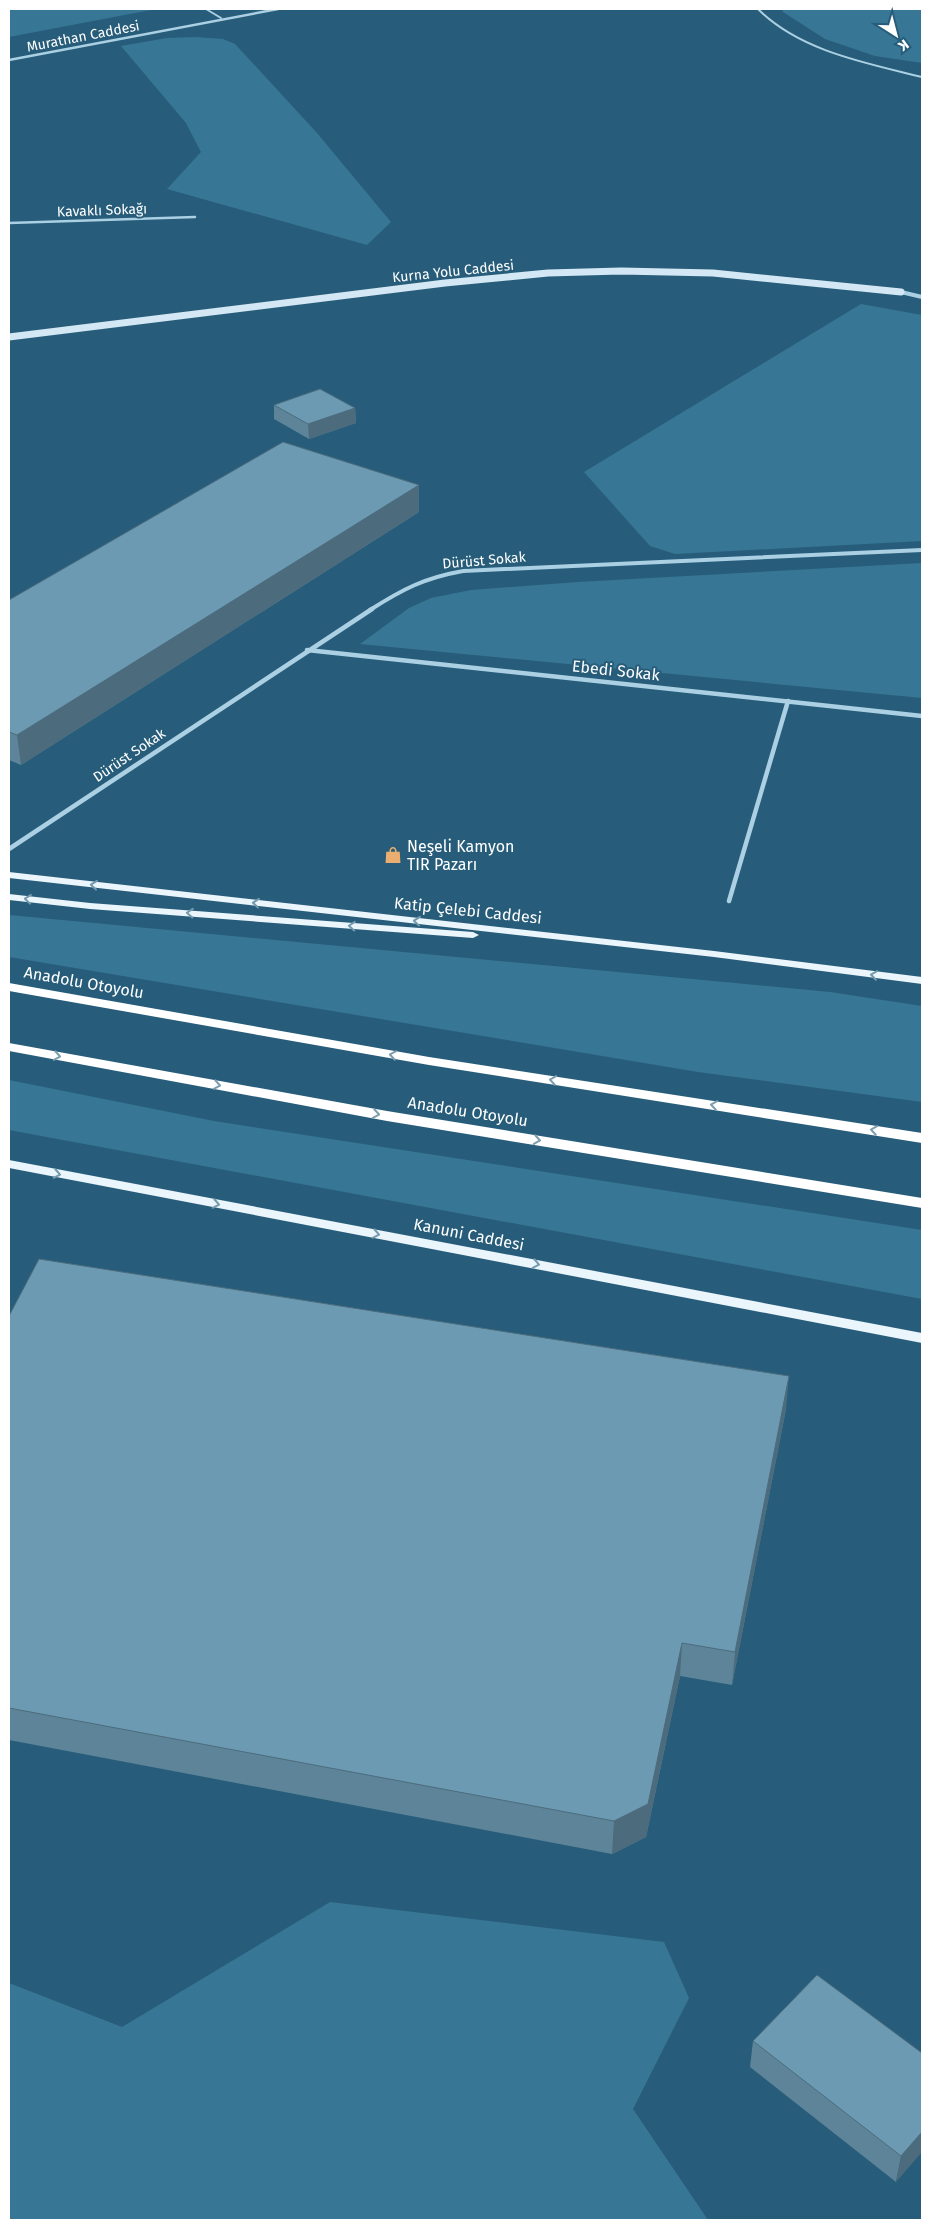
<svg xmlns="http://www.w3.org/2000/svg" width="931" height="2229" viewBox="0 0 931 2229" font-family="'Fira Sans',sans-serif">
  <rect width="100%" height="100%" fill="#275d7a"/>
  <g fill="#387695">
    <path d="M9,9H156L9,37Z"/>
    <path d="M782,9H922V63L875,56L825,39L783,12Z"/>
    <path d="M196,37L223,39L235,44L317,133L391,222L367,245L167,189L201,152L186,123L121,46L167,38Z"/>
    <path d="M861,304L922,315V541L675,554L650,546L584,472Z"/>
    <path d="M922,563V698L360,644L409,608L431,598L471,590L578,582Z"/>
    <path d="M9,915L830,992L922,1006V1102L698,1072L9,957Z"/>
    <path d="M9,1080L214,1121L922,1230V1299L9,1130Z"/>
    <path d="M330,1902L664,1942L689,1998L633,2109L708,2220H9V1983L122,2027Z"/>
  </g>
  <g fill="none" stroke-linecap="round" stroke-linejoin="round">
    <g stroke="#abd0e3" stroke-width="2">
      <path d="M206,9L221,18"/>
      <path d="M758,9C800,51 866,63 922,77"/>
    </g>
    <g stroke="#abd0e3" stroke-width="2.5">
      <path d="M9,60L278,9"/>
      <path d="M9,223L195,217"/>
    </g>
    <g stroke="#abd0e3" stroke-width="4">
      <path d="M901,292L922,297"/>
      <path d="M370,610C403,589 424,578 463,571L922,550"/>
    </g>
    <g stroke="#abd0e3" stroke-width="4.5">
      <path d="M307,650L922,716"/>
      <path d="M9,849L372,609"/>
      <path d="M729,901L788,701"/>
    </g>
    <path stroke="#d3e8f4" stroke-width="5.5" d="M613,271H632"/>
    <path stroke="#d3e8f4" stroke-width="7" d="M9,337L445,283L548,273L621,271L713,273L901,292"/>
    <g fill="#eaf5fc" fill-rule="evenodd">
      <path d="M9,872L714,951L922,977V984L714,957L9,878Z"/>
      <path d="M9,894L90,903L473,932L479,935L473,938L90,909L9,900Z"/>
      <path d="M9,1160L922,1333V1343L9,1168Z"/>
    </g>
    <g fill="#fff" fill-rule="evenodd">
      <path d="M9,983L429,1057L922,1133V1143L429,1065L9,991Z"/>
      <path d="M9,1043L387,1111L922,1198V1208L387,1121L9,1051Z"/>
    </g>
  </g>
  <g fill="#5d8499">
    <path d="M274,405L355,408L356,423L309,439L274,419Z"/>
    <path d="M419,512L21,765L9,760V600Z"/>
    <path d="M9,1316L786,1409L732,1685L680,1676L646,1837L612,1854L9,1740Z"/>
    <path d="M753,2041L922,2053L896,2182L750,2067Z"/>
  </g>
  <g fill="#4c6c7d">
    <path d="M355,408L356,423L309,439L308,424Z"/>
    <path d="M419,485V512L21,765L17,735Z"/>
    <path d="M789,1376L786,1409L732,1685L735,1652Z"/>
    <path d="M682,1643L680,1676L646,1837L612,1854L614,1821Z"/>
    <path d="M922,2132V2152L896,2182L901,2156Z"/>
  </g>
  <g fill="#6c9ab2" stroke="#4c6c7d">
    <path d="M320,389L355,408L308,424L274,405Z"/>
    <path d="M283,442L419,485L17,735L9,732V600Z"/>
    <path d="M39,1259L789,1376L735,1652L682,1643L648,1804L614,1821L9,1708V1316Z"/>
    <path d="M817,1975L922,2053V2132L901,2156L753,2041Z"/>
  </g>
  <defs><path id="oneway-chevron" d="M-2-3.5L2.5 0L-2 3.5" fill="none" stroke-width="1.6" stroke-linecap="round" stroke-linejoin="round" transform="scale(1.25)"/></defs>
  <g stroke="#759aae">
    <use href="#oneway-chevron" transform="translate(94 885) rotate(-174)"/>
    <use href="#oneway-chevron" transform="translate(28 899) rotate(-174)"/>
    <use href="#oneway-chevron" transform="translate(256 903) rotate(-174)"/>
    <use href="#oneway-chevron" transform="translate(190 913) rotate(-176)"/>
    <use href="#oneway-chevron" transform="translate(417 921) rotate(-174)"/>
    <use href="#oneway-chevron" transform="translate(352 926) rotate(-176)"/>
    <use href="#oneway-chevron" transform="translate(874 975) rotate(-172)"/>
    <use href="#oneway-chevron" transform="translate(57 1174) rotate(11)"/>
    <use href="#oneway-chevron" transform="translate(216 1204) rotate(11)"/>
    <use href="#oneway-chevron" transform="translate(376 1234) rotate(11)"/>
    <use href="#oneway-chevron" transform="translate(536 1264) rotate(11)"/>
  </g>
  <g stroke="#7d9eaf">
    <use href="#oneway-chevron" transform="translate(393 1055) rotate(-170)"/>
    <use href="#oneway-chevron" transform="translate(57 1056) rotate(10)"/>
    <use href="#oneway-chevron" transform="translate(553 1080) rotate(-171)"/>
    <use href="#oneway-chevron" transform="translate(217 1085) rotate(10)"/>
    <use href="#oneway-chevron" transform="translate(714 1105) rotate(-171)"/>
    <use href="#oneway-chevron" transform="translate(376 1114) rotate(10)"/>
    <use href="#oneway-chevron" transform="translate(874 1130) rotate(-171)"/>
    <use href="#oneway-chevron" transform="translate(537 1140) rotate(9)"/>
  </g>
  <defs>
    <g id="shop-bare" transform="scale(1.35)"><path d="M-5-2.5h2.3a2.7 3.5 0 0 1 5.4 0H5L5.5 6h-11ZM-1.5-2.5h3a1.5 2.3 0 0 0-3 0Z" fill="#ebae71" stroke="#275d7a" stroke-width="2.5" paint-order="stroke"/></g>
  </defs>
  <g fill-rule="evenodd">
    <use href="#shop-bare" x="393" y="855"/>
  </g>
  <g text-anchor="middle" stroke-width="4" stroke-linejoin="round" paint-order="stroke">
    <g font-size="14" fill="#fff" stroke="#275d7a">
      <text transform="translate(83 36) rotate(-11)" y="5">Murathan Caddesi</text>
      <text transform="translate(102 210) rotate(-2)" y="5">Kavaklı Sokağı</text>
      <text transform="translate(453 271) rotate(-6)" y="5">Kurna Yolu Caddesi</text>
      <text transform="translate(484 560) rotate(-5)" y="5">Dürüst Sokak</text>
      <text transform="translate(129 755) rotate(-34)" y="5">Dürüst Sokak</text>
    </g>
    <g font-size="16" fill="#fff" stroke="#275d7a">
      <text transform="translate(616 670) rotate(6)" y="6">Ebedi Sokak</text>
      <text transform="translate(468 910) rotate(6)" y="6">Katip Çelebi Caddesi</text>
      <text transform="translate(84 982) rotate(10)" y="6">Anadolu Otoyolu</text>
      <text transform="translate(468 1111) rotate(9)" y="6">Anadolu Otoyolu</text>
      <text transform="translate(469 1234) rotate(11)" y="6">Kanuni Caddesi</text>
    </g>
    <g font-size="16" fill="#fff" stroke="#275d7a" text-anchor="start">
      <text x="407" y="852">Neşeli Kamyon<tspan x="407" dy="18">TIR Pazarı</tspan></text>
    </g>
  </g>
  <rect width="931" height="2229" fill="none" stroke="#ffffff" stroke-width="20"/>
  <g transform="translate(896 35) rotate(144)" stroke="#275d7a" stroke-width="4" paint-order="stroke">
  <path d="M0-4L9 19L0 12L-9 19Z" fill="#ffffff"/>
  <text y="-8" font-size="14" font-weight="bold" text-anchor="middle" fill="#ffffff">K</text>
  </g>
</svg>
